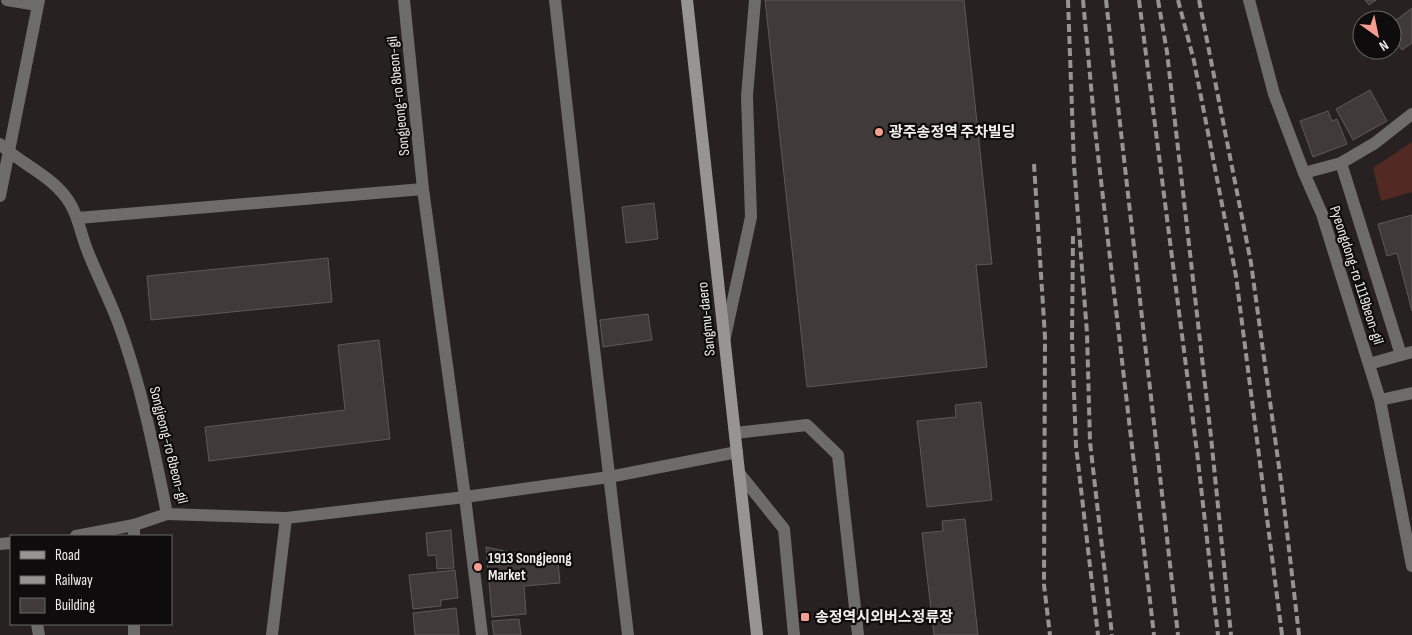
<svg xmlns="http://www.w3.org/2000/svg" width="1412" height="635" viewBox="0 0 1412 635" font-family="'Sofia Sans Condensed','Noto Sans KR',sans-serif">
  <rect width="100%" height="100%" fill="#272221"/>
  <path fill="#532923" d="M1412,142V192L1381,201L1373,168Z"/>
  <g fill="#403a3a" stroke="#5e5958">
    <path d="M765,0H964L992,264L976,265L987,367L807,387Z"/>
    <path d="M1365,0H1376L1369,5Z"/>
    <path d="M1412,8V43L1402,50L1392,36V23Z"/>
    <path d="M1370,90L1387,121L1353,140L1336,109Z"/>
    <path d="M1328,111L1332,121L1337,119L1347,144L1313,157L1300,121Z"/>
    <path d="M654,203L658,239L626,243L622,207Z"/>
    <path d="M1412,215V311L1397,253L1387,256L1378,224Z"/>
    <path d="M328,258L332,302L151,320L147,276Z"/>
    <path d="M648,314L652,340L603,347L600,320Z"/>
    <path d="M379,340L390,439L209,461L205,427L345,410L338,345Z"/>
    <path d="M981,402L992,500L927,507L917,421L956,417L955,405Z"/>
    <path d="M965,519L978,635H934L922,533L943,531L942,521Z"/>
    <path d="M451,530L454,568L437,569L436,555L428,556L426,533Z"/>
    <path d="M486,547L558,562L560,583L524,586L526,614L492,617Z"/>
    <path d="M455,570L458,598L441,600V606L413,609L409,575Z"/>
    <path d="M456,608L459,635H415L413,613Z"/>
    <path d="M519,619L521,635H494L492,621Z"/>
  </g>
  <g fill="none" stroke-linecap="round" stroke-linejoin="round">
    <g stroke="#6e6b6b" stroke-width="12">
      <path d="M7,0L37,5"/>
      <path d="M555,0L587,289L628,635"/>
      <path d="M1249,0L1274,94L1304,173L1322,214L1380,400L1412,566"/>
      <path d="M1341,163L1401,355L1412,352"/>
      <path d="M1304,173L1341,163L1375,143L1412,114"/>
      <path d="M725,337L751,217L747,96L755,0"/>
      <path d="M1369,364L1401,355"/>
      <path d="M735,433L807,425L838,455L858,635"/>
      <path d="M739,473L784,529L794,635"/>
      <path d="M134,525V536"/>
      <path d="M37,624L39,635"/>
      <path d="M134,635V624"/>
      <path d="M272,635L286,518"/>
    </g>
    <g stroke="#6e6b6b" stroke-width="12">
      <path d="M404,0L423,189L465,497L609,477L737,452"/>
      <path d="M0,144C20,163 48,174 65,196C78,212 80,233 88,252C97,275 109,298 118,322C141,384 154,449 167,514L286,518L465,497L482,635"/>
      <path d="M0,196L39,0"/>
      <path d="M78,218L423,189"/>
      <path d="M1380,400L1412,393"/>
      <path d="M76,536L134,525L167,514"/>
      <path d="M0,544L11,543"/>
    </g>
    <path stroke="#989493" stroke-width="12" d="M687,0L757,635"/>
    <g stroke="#979493" stroke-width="4" stroke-dasharray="8 4" stroke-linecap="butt">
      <path d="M1068,0L1074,165L1087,333L1090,442L1112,635"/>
      <path d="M1083,0L1095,129L1154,635"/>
      <path d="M1106,0L1178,635"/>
      <path d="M1139,0L1197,452L1218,635"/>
      <path d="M1158,0L1167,52L1211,437L1231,635"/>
      <path d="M1178,0L1194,61L1236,276L1282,635"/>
      <path d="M1199,0L1251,263L1282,489L1299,635"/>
      <path d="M1034,164L1045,337L1044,585L1050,635"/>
      <path d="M1073,236L1072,338L1076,446L1098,635"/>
    </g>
  </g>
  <g fill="#f59d8f" stroke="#0e0c0c" stroke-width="2">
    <circle cx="879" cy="132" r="5"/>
    <circle cx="478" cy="567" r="5"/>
    <rect x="800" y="612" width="10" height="10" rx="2.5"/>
  </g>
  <g text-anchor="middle" stroke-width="4.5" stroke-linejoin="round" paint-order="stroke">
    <g font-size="15" fill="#f1eeed" stroke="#0e0c0c">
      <text transform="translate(398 96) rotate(-96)" y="5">Songjeong-ro 8beon-gil</text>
      <text transform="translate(1357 275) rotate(72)" y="5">Pyeongdong-ro 1119beon-gil</text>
      <text transform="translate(706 319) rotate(-96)" y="5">Sangmu-daero</text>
      <text transform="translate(169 445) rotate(76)" y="5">Songjeong-ro 8beon-gil</text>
    </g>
    <g font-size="15" font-weight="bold" fill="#f1eeed" stroke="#0e0c0c" text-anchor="start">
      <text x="889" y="137">광주송정역 주차빌딩</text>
      <text x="488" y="563">1913 Songjeong<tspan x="488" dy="17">Market</tspan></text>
      <text x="815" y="622">송정역시외버스정류장</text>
    </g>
  </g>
  <rect x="10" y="535" width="162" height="90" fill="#0e0c0c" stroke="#696666"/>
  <rect x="20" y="551" width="25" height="8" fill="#989493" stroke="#696666"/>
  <text x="55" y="560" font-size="15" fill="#f1eeed">Road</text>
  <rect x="20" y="576" width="25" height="8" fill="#979493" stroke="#696666"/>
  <text x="55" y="585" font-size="15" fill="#f1eeed">Railway</text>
  <rect x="20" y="598" width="25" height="15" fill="#403a3a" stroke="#696666"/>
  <text x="55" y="610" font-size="15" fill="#f1eeed">Building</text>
  <g transform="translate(1377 35) rotate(147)"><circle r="24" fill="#0e0c0c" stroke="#696666"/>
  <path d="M0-4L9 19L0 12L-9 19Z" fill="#f59d8f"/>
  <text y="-8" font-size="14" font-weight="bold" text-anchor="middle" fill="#f1eeed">N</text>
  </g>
</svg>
